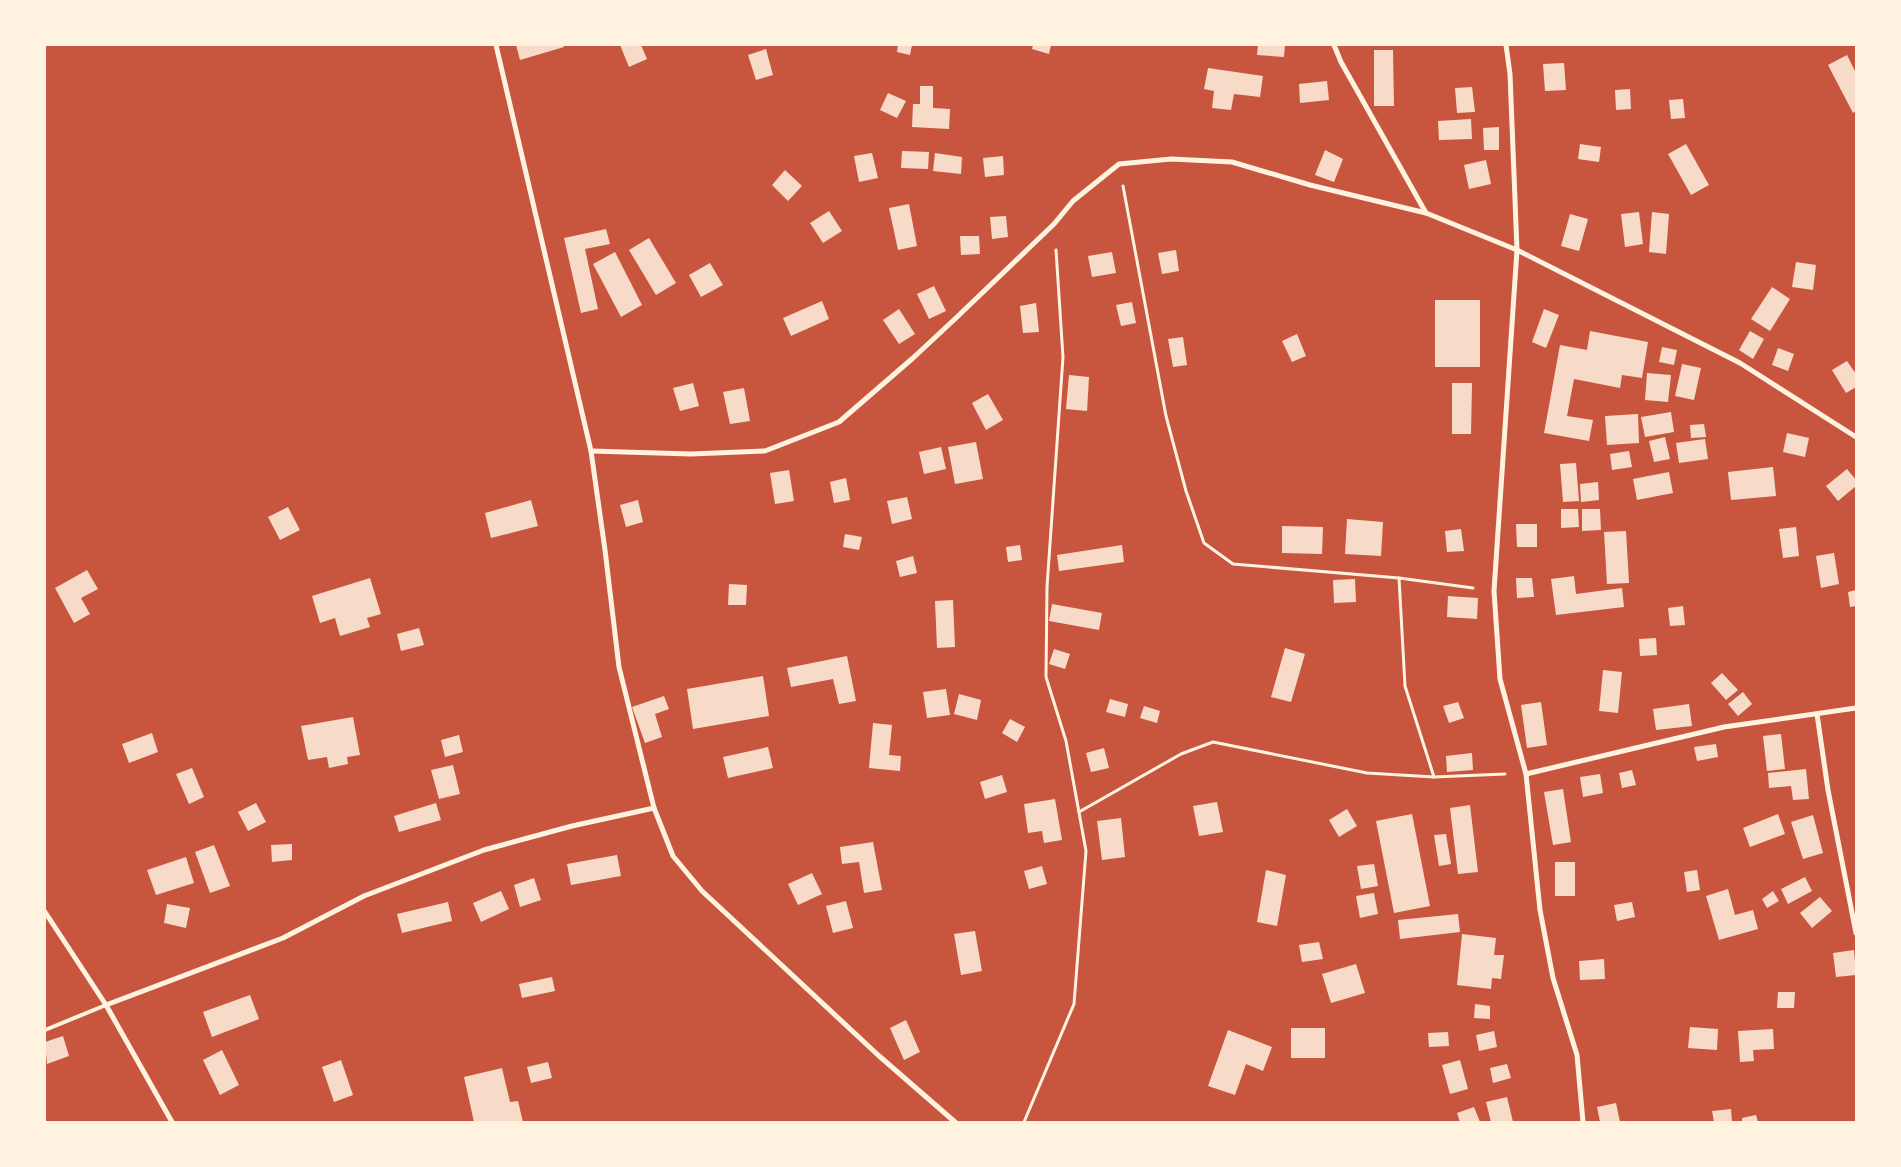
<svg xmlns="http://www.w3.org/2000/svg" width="1901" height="1167" viewBox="0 0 1901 1167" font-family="Karla,sans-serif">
  <rect width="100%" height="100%" fill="#c8553d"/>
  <g fill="#f7dbc8">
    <path d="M516,45H563L564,47L520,60Z"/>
    <path d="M620,45H641L647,59L629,67Z"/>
    <path d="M898,45H912L910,55L897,52Z"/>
    <path d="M1033,45H1051L1049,54L1032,49Z"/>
    <path d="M1258,45H1285L1284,57L1257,55Z"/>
    <path d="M766,49L773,75L756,80L748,55Z"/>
    <path d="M1374,50H1393L1394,106H1374Z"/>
    <path d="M1847,55L1856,73V111L1853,113L1828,65Z"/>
    <path d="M1564,63L1566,90L1545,91L1543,64Z"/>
    <path d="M1208,68L1263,76L1260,97L1234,94L1231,110L1212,108L1214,91L1204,89Z"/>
    <path d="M1327,81L1329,100L1300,103L1299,84Z"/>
    <path d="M920,86H933V108L950,109L949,129L912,127L913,104H920Z"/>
    <path d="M1472,87L1475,112L1457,113L1455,88Z"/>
    <path d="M1630,89L1631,109L1616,110L1615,90Z"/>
    <path d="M888,93L906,101L897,118L880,110Z"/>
    <path d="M1683,99L1685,118L1671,119L1669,100Z"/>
    <path d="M1471,119L1472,139L1439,140L1438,121Z"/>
    <path d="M1499,127V150H1484L1483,128Z"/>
    <path d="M1580,144L1601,147L1599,162L1578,159Z"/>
    <path d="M1686,144L1709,185L1691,195L1668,154Z"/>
    <path d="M1325,150L1343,159L1334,182L1315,175Z"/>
    <path d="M902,151L929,152L928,169L901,168Z"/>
    <path d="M872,153L878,178L859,182L854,156Z"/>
    <path d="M935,153L962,157L961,174L933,171Z"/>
    <path d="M1003,156L1004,175L985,177L983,158Z"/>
    <path d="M1486,160L1491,184L1469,189L1464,165Z"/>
    <path d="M785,170L802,186L788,201L772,185Z"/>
    <path d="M909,204L917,246L898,250L889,208Z"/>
    <path d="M829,211L842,231L823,243L810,223Z"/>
    <path d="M1639,212L1643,244L1625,247L1621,214Z"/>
    <path d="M1652,212L1669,214L1666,254L1649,252Z"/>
    <path d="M1570,214L1588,219L1579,251L1561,246Z"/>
    <path d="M1006,216L1008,237L992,239L990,217Z"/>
    <path d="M606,229L610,244L585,249L598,309L581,313L564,238Z"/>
    <path d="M960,236H979L980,254L961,255Z"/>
    <path d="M649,238L676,283L656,295L629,250Z"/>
    <path d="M1176,250L1179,271L1162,274L1158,253Z"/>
    <path d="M615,252L642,305L621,317L593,264Z"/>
    <path d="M1112,252L1116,273L1092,277L1088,256Z"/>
    <path d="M1796,262L1816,265L1813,290L1792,287Z"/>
    <path d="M710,263L723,285L701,297L689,275Z"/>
    <path d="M934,286L946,311L929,319L917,294Z"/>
    <path d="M1772,287L1790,299L1770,331L1751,319Z"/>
    <rect x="1435" y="300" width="45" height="67"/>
    <path d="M822,301L829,319L791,336L783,318Z"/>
    <path d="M1132,302L1136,323L1121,326L1116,305Z"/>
    <path d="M1036,303L1039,332L1023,333L1020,306Z"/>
    <path d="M899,309L915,334L899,344L883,320Z"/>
    <path d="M1544,309L1559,315L1546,348L1532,342Z"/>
    <path d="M1590,331L1648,342L1642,378L1622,375L1620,388L1574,379L1567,416L1593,420L1589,441L1544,433L1560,345L1587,350Z"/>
    <path d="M1750,331L1764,339L1753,359L1739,350Z"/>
    <path d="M1297,334L1306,356L1292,362L1282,341Z"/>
    <path d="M1183,337L1187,365L1173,367L1168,339Z"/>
    <path d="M1662,347L1677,350L1674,365L1659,362Z"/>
    <path d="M1778,348L1794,354L1788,371L1772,365Z"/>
    <path d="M1847,361L1856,374V387L1846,393L1832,370Z"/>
    <path d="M1682,364L1701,368L1694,400L1675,396Z"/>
    <path d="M1647,373L1671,375L1668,402L1645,400Z"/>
    <path d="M1069,375L1089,377L1087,411L1066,409Z"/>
    <path d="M693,383L699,406L680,411L673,388Z"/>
    <path d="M1452,383H1472L1471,434H1452Z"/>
    <path d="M744,388L750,421L730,424L723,392Z"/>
    <path d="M988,394L1003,420L986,430L972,403Z"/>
    <path d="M1671,412L1674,432L1645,437L1641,417Z"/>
    <path d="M1638,414L1639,443L1607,445L1605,416Z"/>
    <path d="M1704,424L1706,437L1691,438L1690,425Z"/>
    <path d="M1787,433L1809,438L1805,457L1783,452Z"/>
    <path d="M1665,437L1670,459L1654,462L1649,441Z"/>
    <path d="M1705,439L1708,459L1679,463L1676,443Z"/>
    <path d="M976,442L983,479L955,484L948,447Z"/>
    <path d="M941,447L946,469L924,474L919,452Z"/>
    <path d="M1629,451L1632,467L1612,470L1610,454Z"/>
    <path d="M1576,463L1579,501L1563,502L1560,464Z"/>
    <path d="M1773,467L1776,496L1731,500L1728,472Z"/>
    <path d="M1847,469L1856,480V486L1838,501L1826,486Z"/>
    <path d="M789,470L794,501L775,504L770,473Z"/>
    <path d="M1669,472L1673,493L1637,500L1633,479Z"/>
    <path d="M846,478L850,500L834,503L830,482Z"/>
    <path d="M1598,482L1599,500L1581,502L1580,484Z"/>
    <path d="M907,497L912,519L892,524L887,501Z"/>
    <path d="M531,500L538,526L491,538L485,513Z"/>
    <path d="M638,500L643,522L626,527L620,505Z"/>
    <path d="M288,507L300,530L280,540L268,517Z"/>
    <path d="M1561,509H1578L1579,527L1561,528Z"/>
    <path d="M1582,509H1600L1601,530L1582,531Z"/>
    <path d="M1347,519L1383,522L1381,556L1345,554Z"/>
    <path d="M1516,524H1537V547H1517Z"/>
    <path d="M1282,526L1323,527L1322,554L1282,553Z"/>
    <path d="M1796,527L1799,556L1783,558L1779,529Z"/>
    <path d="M1461,529L1464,551L1447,552L1445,531Z"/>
    <path d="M1626,531L1629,583L1607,584L1604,532Z"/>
    <path d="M845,534L862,537L859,550L843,547Z"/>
    <path d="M1020,545L1022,560L1008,562L1006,547Z"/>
    <path d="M1122,545L1124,562L1059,571L1057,555Z"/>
    <path d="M1834,553L1839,584L1821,588L1816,556Z"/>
    <path d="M913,556L917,573L900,577L896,561Z"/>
    <path d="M87,570L98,589L81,598L90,614L74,623L55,588Z"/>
    <path d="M1574,576L1576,594L1622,588L1624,607L1556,615L1551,579Z"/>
    <path d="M370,578L381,614L367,618L370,627L340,636L335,618L320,623L312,596Z"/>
    <path d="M1516,578H1532L1534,597L1517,598Z"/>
    <path d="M1355,579L1356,602L1334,603L1333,580Z"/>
    <path d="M729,584L747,585L746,605H728Z"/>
    <path d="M1856,590V606L1850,607L1848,592Z"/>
    <path d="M1448,596L1478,598L1477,619L1447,617Z"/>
    <path d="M953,600L955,647L937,648L935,601Z"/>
    <path d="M1052,604L1102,613L1099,630L1049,621Z"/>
    <path d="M1683,606L1685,625L1670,626L1668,608Z"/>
    <path d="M419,628L424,645L401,651L397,634Z"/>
    <path d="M1656,638L1657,655L1640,656L1639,639Z"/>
    <path d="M1285,648L1305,654L1291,702L1271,697Z"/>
    <path d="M1054,649L1070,654L1065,669L1049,664Z"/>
    <path d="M847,656L856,701L839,704L833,679L791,687L787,668Z"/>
    <path d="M1603,670L1622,672L1618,713L1599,711Z"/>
    <path d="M1722,673L1738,690L1726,700L1711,683Z"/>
    <path d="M763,676L769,716L693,729L687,689Z"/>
    <path d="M946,689L950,715L927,718L923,692Z"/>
    <path d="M1743,692L1752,704L1738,716L1728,704Z"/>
    <path d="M959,694L981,700L977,720L954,714Z"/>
    <path d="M664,696L669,709L655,714L662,737L645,743L632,707Z"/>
    <path d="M1110,699L1128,704L1125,717L1106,712Z"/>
    <path d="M1458,702L1464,718L1449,723L1443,706Z"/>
    <path d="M1541,702L1547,745L1527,748L1521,705Z"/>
    <path d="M1689,704L1692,726L1656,730L1653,709Z"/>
    <path d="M1144,706L1160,711L1157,723L1140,718Z"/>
    <path d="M353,717L360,755L347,757L348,764L329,768L327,757L308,760L301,726Z"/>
    <path d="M1010,719L1025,727L1017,742L1002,733Z"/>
    <path d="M873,723L892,725L889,755L901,756L900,771L869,768Z"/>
    <path d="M152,733L158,752L129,763L122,744Z"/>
    <path d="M1781,734L1785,769L1767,771L1763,736Z"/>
    <path d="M459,735L463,752L445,757L441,740Z"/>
    <path d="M1716,744L1718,757L1697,761L1694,747Z"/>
    <path d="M768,747L773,768L728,778L723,757Z"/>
    <path d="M1104,748L1109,768L1091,772L1086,753Z"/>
    <path d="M1472,753L1473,770L1447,772L1446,756Z"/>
    <path d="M453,765L460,794L439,799L431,770Z"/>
    <path d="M192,768L204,797L189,804L176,774Z"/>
    <path d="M1806,769L1809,799L1793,800L1791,786L1769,788L1768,773Z"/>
    <path d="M1632,770L1636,785L1622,788L1619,773Z"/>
    <path d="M1600,774L1603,793L1583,797L1580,777Z"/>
    <path d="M1002,775L1007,792L985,799L980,782Z"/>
    <path d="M1563,789L1571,842L1553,845L1544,792Z"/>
    <path d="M1055,799L1062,840L1044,843L1042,831L1028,833L1024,804Z"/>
    <path d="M1217,802L1223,832L1199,836L1193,806Z"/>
    <path d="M256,803L266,822L248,831L238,812Z"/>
    <path d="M436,803L441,820L399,832L394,816Z"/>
    <path d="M1470,805L1478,872L1458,874L1450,808Z"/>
    <path d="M1347,809L1357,826L1339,837L1329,820Z"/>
    <path d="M1412,814L1430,906L1394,913L1376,821Z"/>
    <path d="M1778,814L1785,834L1750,847L1743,828Z"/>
    <path d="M1813,815L1823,853L1803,859L1791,822Z"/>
    <path d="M1121,818L1125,857L1102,860L1097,821Z"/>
    <path d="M1446,834L1451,864L1439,866L1434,835Z"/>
    <path d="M873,842L882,890L864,893L859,862L842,864L840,847Z"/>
    <path d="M292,844V860L272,862L271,845Z"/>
    <path d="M214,845L230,886L210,893L195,852Z"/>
    <path d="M617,855L621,876L571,885L567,864Z"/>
    <path d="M186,857L194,883L156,895L147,870Z"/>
    <rect x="1555" y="862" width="20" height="34"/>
    <path d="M1374,864L1378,886L1361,889L1357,866Z"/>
    <path d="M1042,866L1047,884L1029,889L1024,871Z"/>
    <path d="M1266,870L1286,875L1277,926L1257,922Z"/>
    <path d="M1697,870L1700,890L1687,892L1684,872Z"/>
    <path d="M812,873L822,894L798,905L788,884Z"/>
    <path d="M1805,877L1812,891L1788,904L1781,889Z"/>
    <path d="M534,878L541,900L520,907L514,885Z"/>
    <path d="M1728,889L1735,915L1753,910L1758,929L1719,940L1706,896Z"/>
    <path d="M501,891L509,909L481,922L473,903Z"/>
    <path d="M1773,891L1779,901L1767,908L1762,899Z"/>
    <path d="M1374,893L1378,914L1360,918L1356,896Z"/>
    <path d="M1820,897L1832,911L1812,928L1800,913Z"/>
    <path d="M846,901L853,928L833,933L826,906Z"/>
    <path d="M448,902L452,921L402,933L397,914Z"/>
    <path d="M1632,902L1635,917L1617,921L1614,905Z"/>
    <path d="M167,904L190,908L186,928L164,923Z"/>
    <path d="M1458,914L1460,932L1400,939L1398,920Z"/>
    <path d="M975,931L982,971L961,975L954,934Z"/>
    <path d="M1462,934L1496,938L1494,955H1504L1501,979L1492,978L1491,989L1457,985Z"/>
    <path d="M1319,942L1323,959L1302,962L1299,945Z"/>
    <path d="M1854,950L1856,975L1836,977L1833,953Z"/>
    <path d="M1604,959L1605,979L1580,980L1579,961Z"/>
    <path d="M1356,964L1365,993L1331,1003L1322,974Z"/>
    <path d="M552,977L555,991L522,998L519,984Z"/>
    <path d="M1778,992H1795L1794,1008H1777Z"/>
    <path d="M250,995L259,1019L212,1037L203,1012Z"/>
    <path d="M1475,1004L1490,1006V1019L1474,1018Z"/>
    <path d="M906,1020L920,1052L904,1060L890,1028Z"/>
    <path d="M1690,1027L1718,1029L1717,1050L1688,1048Z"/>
    <rect x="1291" y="1028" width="34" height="30"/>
    <path d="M1773,1029L1774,1049L1753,1050L1754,1061L1740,1062L1738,1031Z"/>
    <path d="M1228,1030L1272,1047L1263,1071L1246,1064L1235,1095L1208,1086Z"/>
    <path d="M1494,1031L1497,1047L1479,1051L1476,1035Z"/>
    <path d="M1448,1032L1449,1046L1429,1047L1428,1033Z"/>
    <path d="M63,1036L69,1056L47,1064L45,1042Z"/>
    <path d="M222,1050L239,1085L220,1095L203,1060Z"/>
    <path d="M341,1060L353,1095L334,1102L322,1067Z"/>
    <path d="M1460,1060L1468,1089L1450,1094L1442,1065Z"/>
    <path d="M548,1062L552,1078L531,1083L527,1067Z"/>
    <path d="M1507,1064L1511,1078L1493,1083L1490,1068Z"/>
    <path d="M502,1068L510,1102L518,1101L523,1122H474L464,1077Z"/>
    <path d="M1507,1097L1513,1122H1491L1486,1102Z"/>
    <path d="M1616,1103L1620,1122H1600L1597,1107Z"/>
    <path d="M1474,1107L1480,1122H1460L1457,1113Z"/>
    <path d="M1731,1109L1732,1122H1714L1712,1111Z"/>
    <path d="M1756,1115L1758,1122H1742V1118Z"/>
  </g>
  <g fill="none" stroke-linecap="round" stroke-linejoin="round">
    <g stroke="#fff3e0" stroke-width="3">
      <path d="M1123,186L1166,416L1186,491L1204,543L1233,564L1399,578L1473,588"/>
      <path d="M1399,578L1405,686L1434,777"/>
      <path d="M1079,812L1181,754L1213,742L1367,773L1434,777L1505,774"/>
      <path d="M1024,1122L1074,1004L1086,851L1066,741L1046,677L1047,587L1063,357L1056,250"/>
    </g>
    <path stroke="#fff3e0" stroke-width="4" d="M45,1030L106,1005"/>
    <g stroke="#fff3e0" stroke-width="5">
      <path d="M496,45L591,451L605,550L619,667L654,808"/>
      <path d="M1334,45L1341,62L1426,213"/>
      <path d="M1506,45L1510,74L1517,250L1494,591L1500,679L1526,774L1540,910L1553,978L1577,1055L1583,1122"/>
      <path d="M591,451L691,454L765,451L839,422L913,358L957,317L1054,224L1073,201L1119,164L1171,159L1232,162L1310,185L1426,213L1517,250L1740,363L1856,437"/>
      <path d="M1817,714L1828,790L1856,933"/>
      <path d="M1526,774L1724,727L1856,708"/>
      <path d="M45,912L106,1005L172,1122"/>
      <path d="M106,1005L283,938L364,896L484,850L572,826L654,808L673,856L702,891L878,1055L955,1122"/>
    </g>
  </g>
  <rect width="1901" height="1167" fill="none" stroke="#fff3e0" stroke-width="92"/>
</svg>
